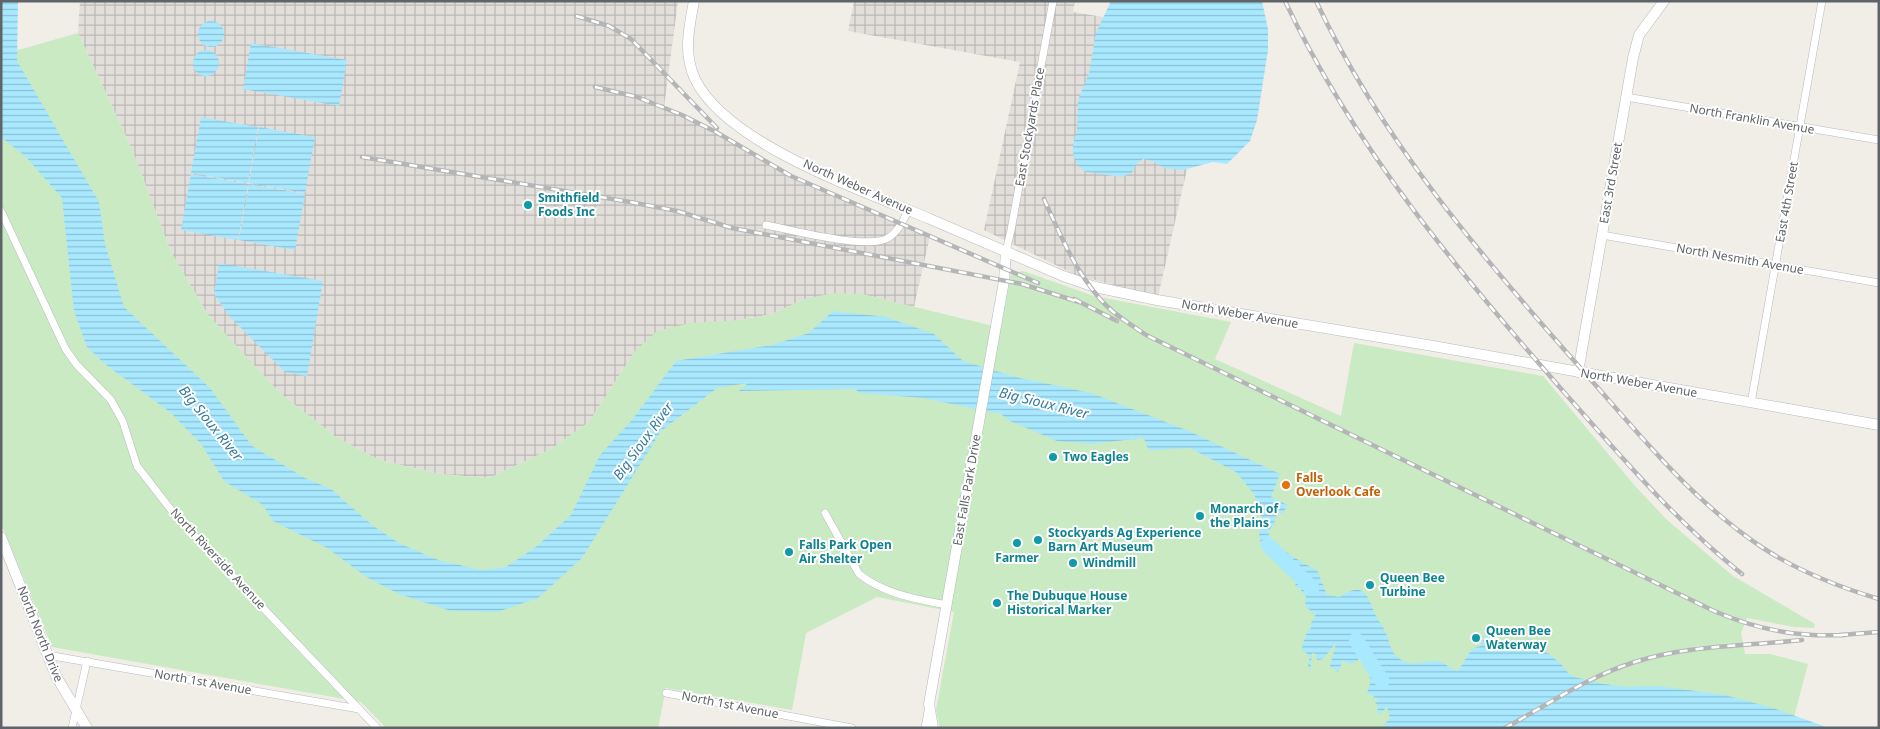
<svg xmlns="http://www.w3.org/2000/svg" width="1880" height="729" viewBox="0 0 1880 729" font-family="'Noto Sans',sans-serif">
  <defs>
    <pattern id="industrial-grid" width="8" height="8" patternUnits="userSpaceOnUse" patternTransform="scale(1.25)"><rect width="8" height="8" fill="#e2dfdb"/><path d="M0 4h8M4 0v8" fill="none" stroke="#bab8b5"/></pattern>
    <pattern id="water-rules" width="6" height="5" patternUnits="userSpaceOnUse" patternTransform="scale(1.25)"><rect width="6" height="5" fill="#a9e9ff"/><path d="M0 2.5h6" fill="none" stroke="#8dc0d2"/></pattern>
  </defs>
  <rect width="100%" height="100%" fill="#f1ede7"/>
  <g fill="url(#industrial-grid)">
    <path d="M80,1H678L664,107L716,132L791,176L930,236L914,307L862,294L805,299L772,314L739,320L635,351L589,422L551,449L489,478L440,474L379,460L336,437L280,393L208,315L171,252L131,147L78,33Z"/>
    <path d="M854,1H1075L1073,12L1109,18L1202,103L1158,297L1076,275L984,230L1020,62L848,31Z"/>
  </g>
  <path fill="#c9eac2" d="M78,33L131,147L171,252L208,315L280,393L336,437L379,460L440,474L489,478L551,449L589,422L635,351L657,331L690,323L739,320L772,314L805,299L833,293L862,294L1001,328L1011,274L1023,271L1094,296L1231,322L1215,359L1341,416L1354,343L1543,376L1635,486L1667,520L1733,576L1815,624L1814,628L1794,627L1747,618L1741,633L1745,654H1770L1808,664L1791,728H940L936,710L954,612L877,597L806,633L792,710L666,688L658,728H386L361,702L52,647L1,523V55Z"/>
  <g fill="url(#water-rules)">
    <path d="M1,1H18L17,61L99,202L105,244L124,307L210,388L252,446L305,478L331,489L372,525L399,543L438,560L481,570L506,567L537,546L571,515L600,455L632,420L676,361L772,345L809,333L833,311L886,317L934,334L963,361L1020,378L1091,393L1189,431L1280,474L1271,497L1288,505L1283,513L1276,514L1274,524L1268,532C1270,545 1306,565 1317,570L1327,595L1340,597C1365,579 1368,598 1376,616C1379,622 1384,627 1386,633C1390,643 1390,652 1400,659C1412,668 1423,660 1437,661C1445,662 1450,669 1457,671C1466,663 1467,648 1480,646L1486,634L1504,643L1530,639L1560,663L1571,676L1598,683L1625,687L1658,686L1725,695L1773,708L1829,728H1384V724L1390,719L1387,706L1381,714L1377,713L1378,707L1375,702L1379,700L1375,697L1371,704L1374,696L1367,693L1371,680L1369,676L1375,658L1362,655L1356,662L1349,664L1343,660L1338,672L1330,666L1336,643L1323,659L1317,660L1316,654L1312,653L1310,672L1308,665L1310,656L1302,650V644C1306,639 1305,632 1311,628V623L1316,614L1313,613L1314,616L1309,609H1307L1305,602L1306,595L1302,593L1301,589L1295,587C1299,569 1299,568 1282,557L1279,558L1270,549L1263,551L1259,535L1262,520L1259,506L1254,494L1236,472L1190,448L1151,450L1146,446V442L1142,437L1135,440L1133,439L1092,444L1057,441L1010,421L1001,414L923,398L860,393L855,389L739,391L748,383L717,388L661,431L582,558L538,598L497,612L451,611L399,594L368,578L327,548L273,521L263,505L224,481L202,445L171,413L105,364L87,347L74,311L62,198L26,157L1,137Z"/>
    <path d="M1111,1H1262L1268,29V50L1257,120L1250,141L1227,164L1213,162L1183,170L1164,168L1152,161L1143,159L1136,164L1132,173L1121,177L1086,172L1079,167L1073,155V144L1077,131L1078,100L1089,73L1096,33Z"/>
    <circle cx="211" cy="34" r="13"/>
    <path d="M251,43L347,60L339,106L243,89Z"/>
    <circle cx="206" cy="63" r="13"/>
    <path d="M201,117L258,127L248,183L191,173Z"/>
    <path d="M259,127L315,137L305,193L249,183Z"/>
    <path d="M191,174L248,184L238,240L181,230Z"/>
    <path d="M249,184L305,194L295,250L239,240Z"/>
    <path d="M219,263L323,281L307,376L285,372L229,316L214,294Z"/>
  </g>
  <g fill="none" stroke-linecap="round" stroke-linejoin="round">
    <g stroke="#a9e9ff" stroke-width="15">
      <path d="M1268,545L1312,588"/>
      <path d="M1356,640L1382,681"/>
    </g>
    <g stroke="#b7bbbe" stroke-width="8">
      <g id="street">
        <path d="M1626,97L1879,140"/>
        <path d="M1,211L65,348L76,364L111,400L123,422L137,466L175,515L377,728"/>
        <path d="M766,225C791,230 868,250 888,238C898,232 904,220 908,210"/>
        <path d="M1602,235L1879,283"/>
        <path d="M1006,252L1011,230L1053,1"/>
        <path d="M1751,403L1822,1"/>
        <path d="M825,513L859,574C884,594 916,599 947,605"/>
        <path d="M47,655L359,709"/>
        <path d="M666,693L852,728"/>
        <path d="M72,728L87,661"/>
        <path d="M925,728L928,711"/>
      </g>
    </g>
    <g stroke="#b5bbbf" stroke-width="11">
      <g id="secondary">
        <path d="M694,1C689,28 683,53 695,79C727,145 865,191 930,219C975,238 1019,257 1063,276L1095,287L1157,300L1433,346L1879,425"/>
        <path d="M1578,372L1633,58L1639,35L1664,1"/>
        <path d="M1,537L56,676L87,728"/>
        <path d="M933,728L929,704L1004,281L1006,252"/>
      </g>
    </g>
    <use href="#street" stroke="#fff" stroke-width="7"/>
    <use href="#secondary" stroke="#fff" stroke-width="10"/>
    <g stroke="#b4b5b6" stroke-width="4.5">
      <g id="rail">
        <path d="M1285,1C1354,147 1457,270 1563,391C1620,455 1674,520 1742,574"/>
        <path d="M1316,1C1382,141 1482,257 1584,372C1640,435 1692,501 1763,548C1798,571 1839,587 1879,599"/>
        <path d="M576,16L609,26L631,39L717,128"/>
        <path d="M595,87L637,97L682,115L716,132L791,176L1038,283"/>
        <path d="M362,157L630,202L677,211L732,228L1022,284L1079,302"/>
        <path d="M1044,199C1060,234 1075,271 1101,300C1113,314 1130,324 1146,335L1714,611C1758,630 1797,637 1845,635"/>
        <path d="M1074,299L1117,321"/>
        <path d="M1840,635L1879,632"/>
        <path d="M1505,728C1547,705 1589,676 1635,662C1688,645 1747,646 1802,640"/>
      </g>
    </g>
    <use href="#rail" stroke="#fff" stroke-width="2.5" stroke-dasharray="8" stroke-linecap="butt"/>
  </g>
  <g fill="#0f9aa8" stroke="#fff" stroke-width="2">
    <circle cx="528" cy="205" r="5"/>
    <circle cx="1053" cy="457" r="5"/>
    <circle cx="1200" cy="516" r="5"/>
    <circle cx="1038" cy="540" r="5"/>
    <circle cx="1017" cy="543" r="5"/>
    <circle cx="789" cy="552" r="5"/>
    <circle cx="1073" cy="563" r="5"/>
    <circle cx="1370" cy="585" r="5"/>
    <circle cx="997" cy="603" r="5"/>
    <circle cx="1476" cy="638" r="5"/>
  </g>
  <circle fill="#e8710a" stroke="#fff" stroke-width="2" cx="1286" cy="485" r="5"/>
  <g text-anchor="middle" stroke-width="4" stroke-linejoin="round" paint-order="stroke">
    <g font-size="12" fill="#5e6468" stroke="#fff">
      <text transform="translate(1752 119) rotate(10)" y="4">North Franklin Avenue</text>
      <text transform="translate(1030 127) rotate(-80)" y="4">East Stockyards Place</text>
      <text transform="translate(1611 183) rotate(-80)" y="4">East 3rd Street</text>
      <text transform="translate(858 187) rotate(24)" y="4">North Weber Avenue</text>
      <text transform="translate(1787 202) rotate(-80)" y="4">East 4th Street</text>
      <text transform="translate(1740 259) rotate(10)" y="4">North Nesmith Avenue</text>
      <text transform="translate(1240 314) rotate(10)" y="4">North Weber Avenue</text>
      <text transform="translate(1639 383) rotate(10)" y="4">North Weber Avenue</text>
      <text transform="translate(967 490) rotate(-80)" y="4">East Falls Park Drive</text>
      <text transform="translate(218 559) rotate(47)" y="4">North Riverside Avenue</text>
      <text transform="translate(40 634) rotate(68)" y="4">North North Drive</text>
      <text transform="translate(203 682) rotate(10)" y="4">North 1st Avenue</text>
      <text transform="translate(730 705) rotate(11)" y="4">North 1st Avenue</text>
    </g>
    <g font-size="12" font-weight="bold" fill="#0d838f" stroke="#fff" text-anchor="start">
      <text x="538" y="202">Smithfield<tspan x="538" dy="14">Foods Inc</tspan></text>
      <text x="1063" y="461">Two Eagles</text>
      <text x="1210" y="513">Monarch of<tspan x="1210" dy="14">the Plains</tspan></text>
      <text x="1048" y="537">Stockyards Ag Experience<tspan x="1048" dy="14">Barn Art Museum</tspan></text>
      <text x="799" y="549">Falls Park Open<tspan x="799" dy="14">Air Shelter</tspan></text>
      <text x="1017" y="562" text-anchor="middle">Farmer</text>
      <text x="1083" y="567">Windmill</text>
      <text x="1380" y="582">Queen Bee<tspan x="1380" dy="14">Turbine</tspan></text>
      <text x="1007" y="600">The Dubuque House<tspan x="1007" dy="14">Historical Marker</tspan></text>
      <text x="1486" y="635">Queen Bee<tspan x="1486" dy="14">Waterway</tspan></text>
    </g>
    <g font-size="12" font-weight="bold" fill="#c56008" stroke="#fff" text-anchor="start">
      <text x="1296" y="482">Falls<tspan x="1296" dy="14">Overlook Cafe</tspan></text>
    </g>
    <g font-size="14" font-style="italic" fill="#357b9e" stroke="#fff">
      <text transform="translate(1044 403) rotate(14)" y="5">Big Sioux River</text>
      <text transform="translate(211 423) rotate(51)" y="5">Big Sioux River</text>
      <text transform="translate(643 441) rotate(-54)" y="5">Big Sioux River</text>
    </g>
  </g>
  <rect width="1880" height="729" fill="none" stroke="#5e6468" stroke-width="5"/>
</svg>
